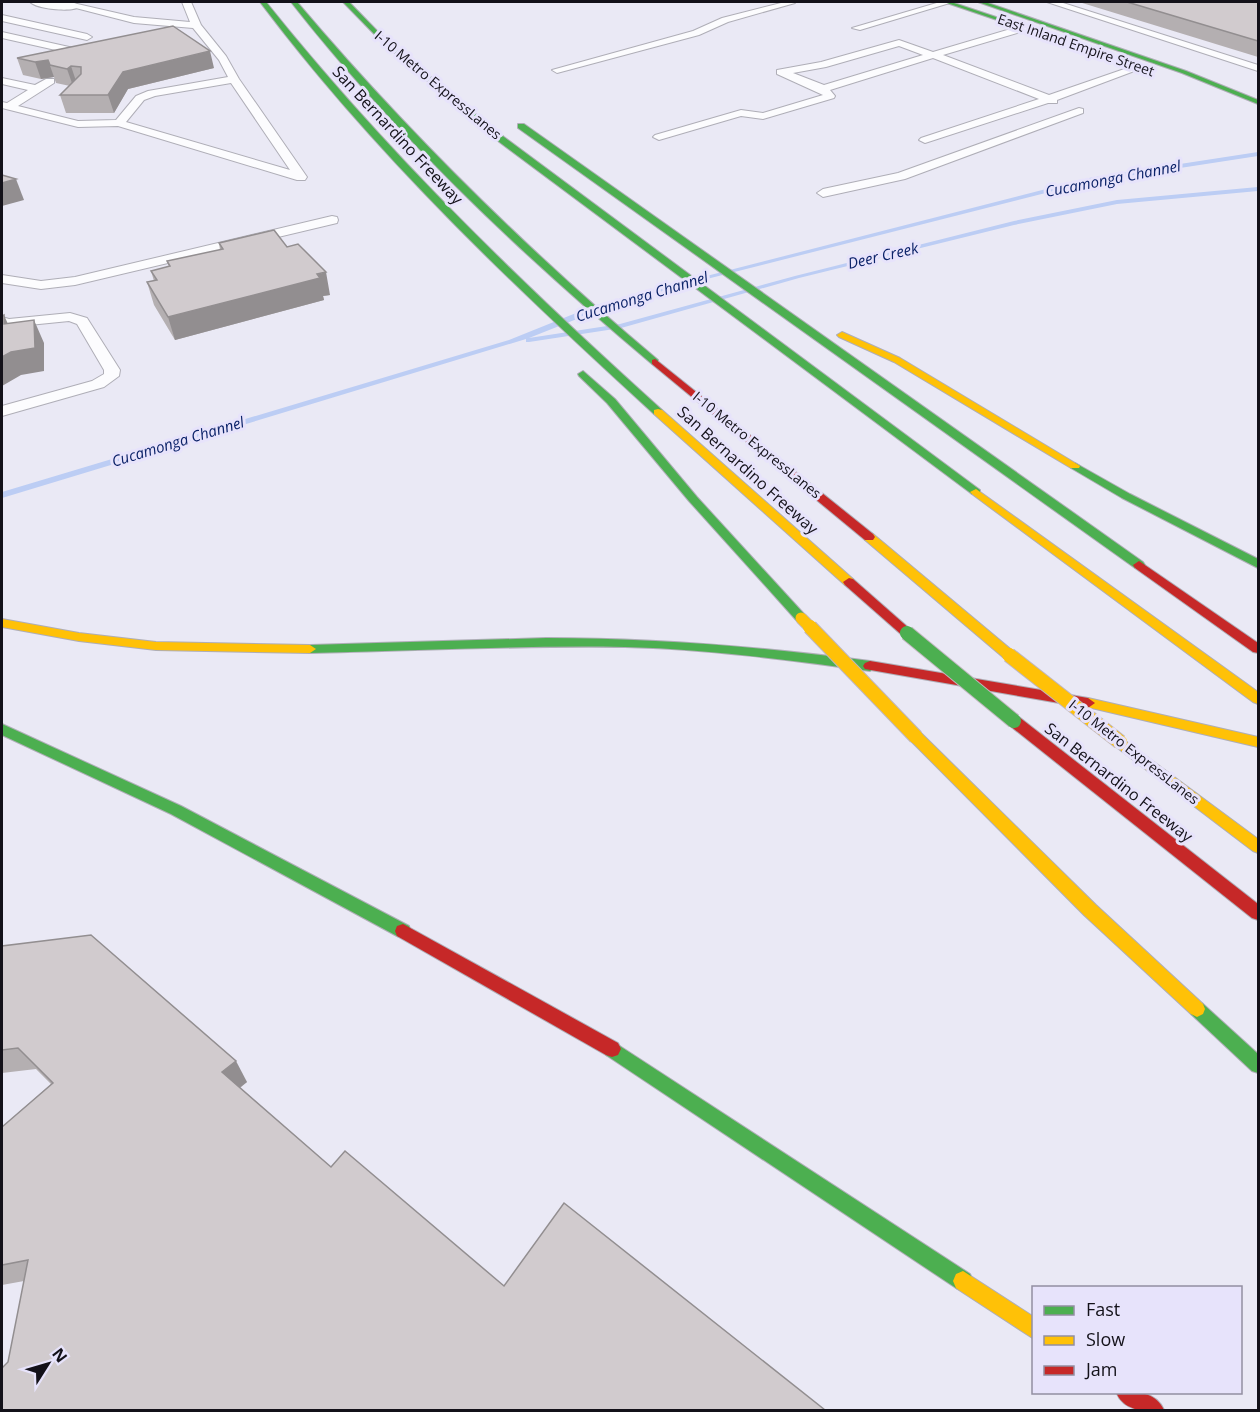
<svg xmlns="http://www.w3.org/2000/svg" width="1260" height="1412" viewBox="0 0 1260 1412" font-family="'Open Sans',sans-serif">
  <rect width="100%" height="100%" fill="#eae9f5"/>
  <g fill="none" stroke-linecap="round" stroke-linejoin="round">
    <path fill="#bccdf4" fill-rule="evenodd" d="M1258,152V156L1089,182L687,284L602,309L529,338L620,324L795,276L1014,221L1117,200L1258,187V191L1117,204L1014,225L799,278L621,328L529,342H526V339L2,498V492L509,340L596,305L683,282L1089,178Z"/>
    <g stroke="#afaeb7" stroke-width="2">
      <g id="lane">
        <path d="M182,2H191L201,25L226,56L239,79L307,177L305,180H297L118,126L78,127L2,108V102L7,103L28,90L2,84V78L35,85L46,79H54V83L18,106L78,121L116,120L136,96L148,91L228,77L219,60L193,28L134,23L68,6L73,3L134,17L190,22ZM231,83L290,170L126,122L144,100L155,96Z"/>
        <path d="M785,2L795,3L728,22L699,35L557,73L552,70L693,31L722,18Z"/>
        <path d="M940,2H953L860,30L852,28Z"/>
        <path d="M1047,2H1060L1258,65V71Z"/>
        <path d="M2,15L87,34L92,37L87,40L2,21Z"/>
        <path d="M1024,25L1027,26V30L943,55L1049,95L1136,65L1145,67L1057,100V103H1048L925,143L919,140L921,138L1039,99L933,58L830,90L835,96L834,98L763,119L741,116L659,140L653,137L655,135L741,110L763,113L823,95L777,74V70L821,62L899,40L933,52ZM899,46L923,55L824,85L793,73L826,67Z"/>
        <path d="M2,32L87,51L92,54L87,57L2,38Z"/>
        <path d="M1079,108L1083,109V113L905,179L823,197L817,193L823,189L898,173Z"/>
        <path d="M332,216L337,217L338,220L337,223L75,285L41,289L2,283V275L41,281L75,277Z"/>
        <path d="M70,313L87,318L120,370L119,376L104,387L2,416V406L92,381L104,374V370L77,324L69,321L9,327L2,325V317L9,319Z"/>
      </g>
    </g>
    <g stroke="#afaeb7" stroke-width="2">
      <path id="street" d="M30,2H72L80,6C74,13 37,9 30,2Z"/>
    </g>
    <g stroke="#afaeb7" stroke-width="2">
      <g id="fast">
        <path d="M260,2H266C386,152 519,281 662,410V414H654C514,286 375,155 260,2Z"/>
        <path d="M291,2H297C407,132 527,250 658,360V364H652C521,254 396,136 291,2Z"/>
        <path d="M343,2H349L387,41L504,137L980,490V494H972L498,141L383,43Z"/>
        <path d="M944,2H951L1002,19L997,20Z"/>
        <path d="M978,2H985L1186,71L1258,100V104L1182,73Z"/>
        <path d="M518,124H524L1143,562L1145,565L1143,568H1135L518,128Z"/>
        <path d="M583,371L615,399L697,497L805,615L807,618L805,621H797L689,501L607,403L579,376L578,374Z"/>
        <path d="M1075,463L1130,494L1258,559V568L1122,498L1071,468V464Z"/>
        <path d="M546,638C655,638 762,647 870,661L877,666L870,671C789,660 707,649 625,647C520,645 415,651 310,653L304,649L310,645Z"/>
        <path d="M2,724L181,806L409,926L411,931L409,936L403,938L397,936L171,814L2,735Z"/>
        <path d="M1197,1001L1203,1004L1258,1054V1073L1252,1071L1191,1014L1189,1009L1191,1004Z"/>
        <path d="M612,1041L970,1274L973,1281L970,1288L963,1291L956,1288L606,1055L603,1049L606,1043Z"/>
      </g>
    </g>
    <g stroke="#afaeb7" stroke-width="2">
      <g id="slow">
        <path d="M842,332L900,358L1080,466L1079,468H1071L894,362L839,337L837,335Z"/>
        <path d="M658,409L662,410L853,579L855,582L853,585H845L654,414V410Z"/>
        <path d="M976,489L1258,692V704L1253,702L972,494L970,492Z"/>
        <path d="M869,533L873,534L1014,652L1015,655L1014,658H1004L865,540L863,537L865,534Z"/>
        <path d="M2,619L79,633L156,642L310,645L316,649L310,653L156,650L79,641L2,627Z"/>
        <path d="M1088,698L1258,737V747L1083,706L1081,703L1083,700Z"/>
        <path d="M916,732L921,733L1096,905L1203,1004L1205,1009L1203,1014L1197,1017L1191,1014L1084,915L911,741L909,737L911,733Z"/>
        <path d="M1120,737L1258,839V853L1253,851L1115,746L1113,742L1115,738Z"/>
        <path d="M963,1271L1034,1317V1339L956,1288L953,1281L956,1274Z"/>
      </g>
    </g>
    <g stroke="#afaeb7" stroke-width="2">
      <g id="jam">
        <path d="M655,359L873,534L875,537L873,540H865L652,364V360Z"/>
        <path d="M1139,561L1258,643V653L1253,652L1135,568L1133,565Z"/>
        <path d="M849,578L853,579L911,630L913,633L911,636H903L845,585L843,582Z"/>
        <path d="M870,661L1088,698L1095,703L1088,708L865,669L863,666L865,663Z"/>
        <path d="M1014,716L1019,717L1258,904V920L1252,918L1009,725L1007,721L1009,717Z"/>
        <path d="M403,924L618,1043L621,1049L618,1055L612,1057L606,1055L397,936L395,931L397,926Z"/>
        <path d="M1116,1392C1134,1392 1155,1390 1164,1410C1146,1412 1124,1412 1116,1392Z"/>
      </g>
    </g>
    <use href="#lane" fill="#fcfcfe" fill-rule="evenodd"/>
    <use href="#street" fill="#fcfcfe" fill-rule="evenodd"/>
    <use href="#fast" fill="#4caf50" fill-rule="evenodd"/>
    <use href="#slow" fill="#ffc107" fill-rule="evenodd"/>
    <use href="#jam" fill="#c62828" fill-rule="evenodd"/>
    <g stroke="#bfb6bd" stroke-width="16" stroke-linecap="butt">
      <path id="fast-bridge" d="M907,633L1014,721"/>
    </g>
    <g stroke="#bfb6bd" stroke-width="13" stroke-linecap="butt">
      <path id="slow-bridge-far1" d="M801,618L811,628"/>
    </g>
    <g stroke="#bfb6bd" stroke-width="16" stroke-linecap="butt">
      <g id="slow-bridge">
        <path d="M810,627L916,737"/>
        <path d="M1009,655L1120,742"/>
      </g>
    </g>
    <use href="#fast-bridge" stroke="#4caf50" stroke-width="14"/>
    <use href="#slow-bridge-far1" stroke="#ffc107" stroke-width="11"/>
    <use href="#slow-bridge" stroke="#ffc107" stroke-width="14"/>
  </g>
  <g fill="#b4afb1">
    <path d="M1079,2H1258V57Z"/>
    <path d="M17,58L214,68L128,89L114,113H66L60,95L70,86L56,83L54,77L41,79L23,75Z"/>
    <path d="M219,243L287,247L330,295L323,296L324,300L175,340L154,305L147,282L154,281L151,271L169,267L167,261L220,250Z"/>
    <path d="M2,946L247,1082L240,1088L331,1167L504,1286L825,1410L8,1362L24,1281L2,1285V1127L51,1084L36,1069L2,1073Z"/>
  </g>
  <g fill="#928e90">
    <path d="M210,51L214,68L128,89L114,113L108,95L123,72Z"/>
    <path d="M48,60L54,77L41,79L35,62Z"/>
    <path d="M71,66L77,84L73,86L67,69Z"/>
    <path d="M16,179L24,200L2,206V183Z"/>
    <path d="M326,272L330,295L323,296L324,300L175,340L168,317Z"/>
    <path d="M4,315L14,338L4,324Z"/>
    <path d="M34,320L44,343V371L21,375L2,386V357Z"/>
    <path d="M236,1061L247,1082L234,1092L222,1072Z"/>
  </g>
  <g fill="#d1cbce" stroke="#928e90" stroke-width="1.5">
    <path d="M1127,2H1258V41Z"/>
    <path d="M173,26L210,51L123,72L108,95H60L81,74V67L71,66L67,69L50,65L48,60L35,62L17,58Z"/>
    <path d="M2,175L16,179L2,183Z"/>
    <path d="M274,230L287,247L298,244L326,272L317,274L320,278L168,317L147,282L157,280L151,271L170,266L167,261L223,249L219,243Z"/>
    <path d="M4,315V324L34,320L35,348L11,352L2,357V316Z"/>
    <path d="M91,935L236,1061L222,1072L331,1167L345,1151L504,1286L564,1203L825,1410H2V1368L8,1362L28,1260L2,1265V1127L53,1083L18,1048L2,1050V946Z"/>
  </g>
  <g text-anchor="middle" stroke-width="6" stroke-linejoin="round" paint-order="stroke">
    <g font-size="14" fill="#131119" stroke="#e7e3fb">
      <text transform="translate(1076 45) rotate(19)" y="5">East Inland Empire Street</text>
      <text transform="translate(438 85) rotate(40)" y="5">I-10 Metro ExpressLanes</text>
      <text transform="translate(757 445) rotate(39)" y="5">I-10 Metro ExpressLanes</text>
      <text transform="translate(1134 752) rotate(38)" y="5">I-10 Metro ExpressLanes</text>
    </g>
    <g font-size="15" font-style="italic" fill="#0b2268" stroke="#e7e3fb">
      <text transform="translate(1113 179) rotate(-11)" y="5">Cucamonga Channel</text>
      <text transform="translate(883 256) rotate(-13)" y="5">Deer Creek</text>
      <text transform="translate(642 297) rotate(-17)" y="5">Cucamonga Channel</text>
      <text transform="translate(178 442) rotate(-17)" y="5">Cucamonga Channel</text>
    </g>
    <g font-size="16" fill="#131119" stroke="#e7e3fb">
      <text transform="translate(398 135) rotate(47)" y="6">San Bernardino Freeway</text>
      <text transform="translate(748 470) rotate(42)" y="6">San Bernardino Freeway</text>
      <text transform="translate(1119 782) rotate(38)" y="6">San Bernardino Freeway</text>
    </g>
  </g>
  <rect width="1260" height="1412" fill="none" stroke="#131119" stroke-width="6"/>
  <rect x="1032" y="1286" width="210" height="108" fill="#e7e3fb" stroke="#928fa1" stroke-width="1.5"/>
  <rect x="1044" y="1306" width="30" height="9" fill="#4caf50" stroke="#928fa1" stroke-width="1.5"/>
  <text x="1086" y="1316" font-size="18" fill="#131119">Fast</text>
  <rect x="1044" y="1336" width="30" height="9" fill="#ffc107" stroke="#928fa1" stroke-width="1.5"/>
  <text x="1086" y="1346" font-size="18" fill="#131119">Slow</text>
  <rect x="1044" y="1366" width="30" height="9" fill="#c62828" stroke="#928fa1" stroke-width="1.5"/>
  <text x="1086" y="1376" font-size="18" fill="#131119">Jam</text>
  <g transform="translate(48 1364) rotate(53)" stroke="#e7e3fb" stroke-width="4.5" paint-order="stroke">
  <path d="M0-4.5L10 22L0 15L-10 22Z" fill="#131119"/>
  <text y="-9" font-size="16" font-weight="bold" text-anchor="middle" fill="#131119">N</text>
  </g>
</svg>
